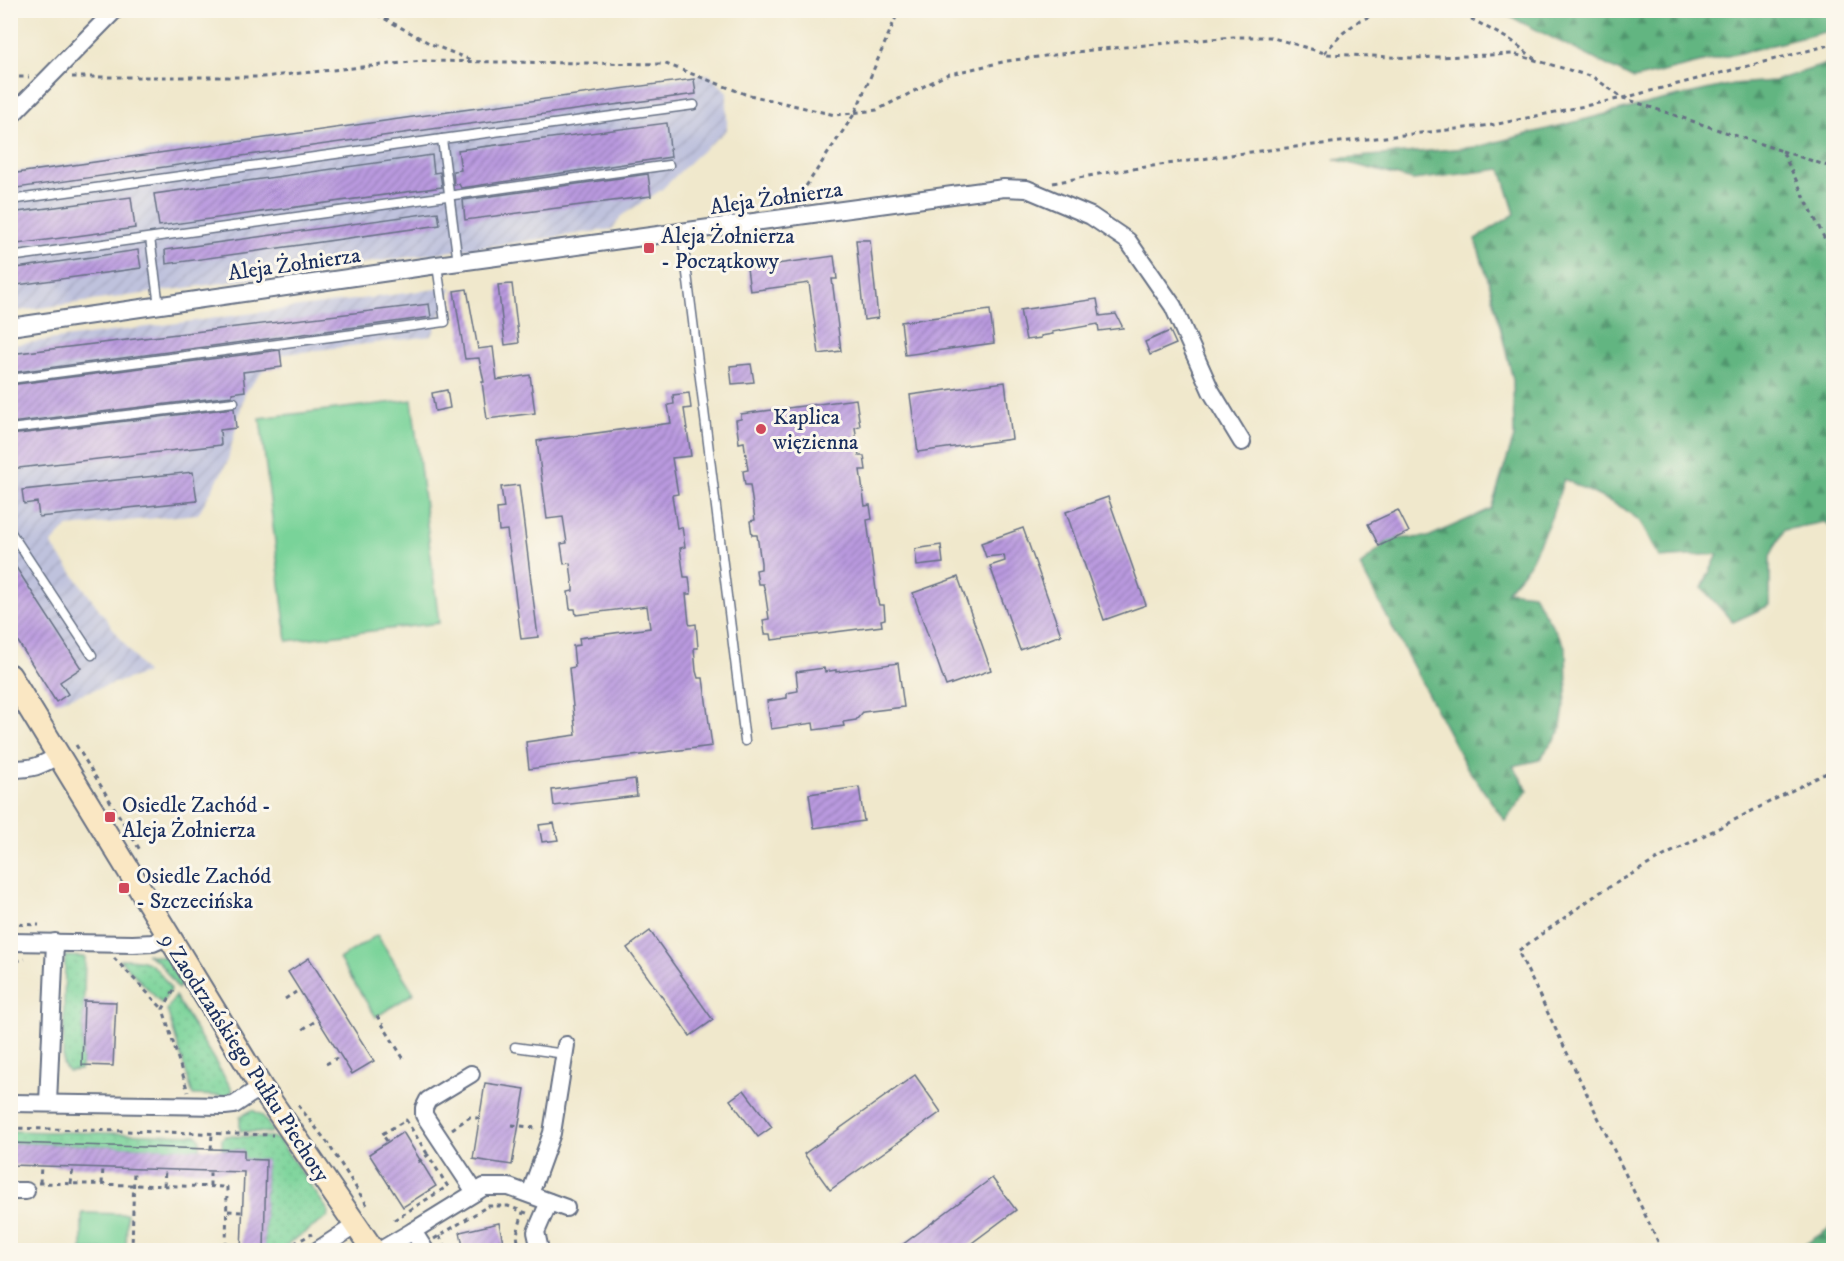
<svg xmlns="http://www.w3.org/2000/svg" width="1844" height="1261" viewBox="0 0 1844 1261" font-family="'IM FELL DW Pica',serif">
  <defs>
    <pattern id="industrial-furrows" width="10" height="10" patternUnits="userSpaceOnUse" patternTransform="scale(1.5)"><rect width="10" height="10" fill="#bfc2dd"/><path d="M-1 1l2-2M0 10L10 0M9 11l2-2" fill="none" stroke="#a4a7c0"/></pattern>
    <pattern id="grass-dots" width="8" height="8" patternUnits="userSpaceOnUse" patternTransform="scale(1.5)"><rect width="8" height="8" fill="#79d399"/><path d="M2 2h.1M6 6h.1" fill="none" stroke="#68b586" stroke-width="1.8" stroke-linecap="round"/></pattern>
    <pattern id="forest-firs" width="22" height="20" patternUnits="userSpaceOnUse" patternTransform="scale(1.5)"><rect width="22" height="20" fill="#62b581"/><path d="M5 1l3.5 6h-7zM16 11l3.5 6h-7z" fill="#50946d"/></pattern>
    <pattern id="building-hatch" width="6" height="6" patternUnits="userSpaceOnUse" patternTransform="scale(1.5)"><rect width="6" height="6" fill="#ba9adf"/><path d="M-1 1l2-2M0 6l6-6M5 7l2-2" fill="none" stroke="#967eb8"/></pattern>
  </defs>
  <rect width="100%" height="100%" fill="#fbf7ec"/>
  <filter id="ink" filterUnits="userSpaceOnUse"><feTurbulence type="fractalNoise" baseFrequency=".0167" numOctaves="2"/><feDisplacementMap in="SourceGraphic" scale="12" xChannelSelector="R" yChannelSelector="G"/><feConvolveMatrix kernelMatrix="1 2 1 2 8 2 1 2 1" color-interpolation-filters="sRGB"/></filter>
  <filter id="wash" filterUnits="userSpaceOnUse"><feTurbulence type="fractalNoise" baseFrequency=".008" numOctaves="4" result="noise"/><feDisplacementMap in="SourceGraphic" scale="24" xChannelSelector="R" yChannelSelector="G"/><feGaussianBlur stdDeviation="1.35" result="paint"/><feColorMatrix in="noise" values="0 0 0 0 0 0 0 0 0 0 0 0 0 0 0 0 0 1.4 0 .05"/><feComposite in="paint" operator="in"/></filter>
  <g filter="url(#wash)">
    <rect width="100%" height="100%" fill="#f0e8cc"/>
    <g fill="url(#industrial-furrows)">
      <path d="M709,74L727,92V130L696,156L661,190L621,216L613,229L11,312V172L485,103Z"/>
      <path d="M452,287L432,336L277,355L245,392L227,463L198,514L67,527L51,544L146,673L56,702L11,630V345Z"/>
    </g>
    <g fill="url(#grass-dots)" stroke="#4a817c" stroke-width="1.5">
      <path d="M146,954L169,958L184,979L178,989L159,962Z"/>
      <path d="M65,956L85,957L82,1064L80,1070L68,1071L63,1065Z"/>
      <path d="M122,959C153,959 154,965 171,989L162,1004L120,960Z"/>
      <path d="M175,996L233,1091L225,1096L193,1095L167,1010Z"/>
      <path d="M252,1110L262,1115L273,1131L270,1133L240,1131V1117Z"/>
      <path d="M11,1131L197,1135L200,1139V1149L11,1143Z"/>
      <path d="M225,1136L272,1137L279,1140L329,1212L328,1217L289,1243L285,1250H264L266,1160L244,1159L243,1150L222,1149V1139Z"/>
    </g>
    <g fill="url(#forest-firs)" stroke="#3e7270" stroke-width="1.5">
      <path d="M1499,11H1833V30L1634,79Z"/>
      <path d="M1833,62V528L1824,522L1784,530L1770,556V605L1733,622L1702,588L1718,554L1660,558L1640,521L1623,508L1564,479L1551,518L1529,565L1507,591L1533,594L1566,648L1567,690L1560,732L1539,760L1513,766L1528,790L1505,821L1466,766L1360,566L1390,539L1428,537L1491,509L1514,437L1513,380L1490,285L1475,239L1515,214L1501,169L1413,180L1334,159L1477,147L1657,101L1733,84L1774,81Z"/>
      <path d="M1833,1226V1250H1797Z"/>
    </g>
    <g fill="#79d399" stroke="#4a817c" stroke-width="1.5">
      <path d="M412,400L439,623L287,641L260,418Z"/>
      <path d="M377,935L414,993L376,1017L339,959Z"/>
      <path d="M82,1213L127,1214L126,1250H82Z"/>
    </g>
    <g id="blocks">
      <g fill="url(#building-hatch)">
        <path d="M694,79L696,94L439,128L10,189V174L448,112Z"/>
        <path d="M667,123L671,157L461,188L459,184L454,185L453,171L461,170L458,150Z"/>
        <path d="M432,155L434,173L440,172L442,187L159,226L154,194Z"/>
        <path d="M648,174L651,196L465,220L463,200Z"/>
        <path d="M131,197L135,228L10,245V213Z"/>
        <path d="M438,212L440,225L166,264L165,250Z"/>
        <path d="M856,240H870L878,318L864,320Z"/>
        <path d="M138,250L141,268L10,286V269Z"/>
        <path d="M834,256L837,279H832L841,351L819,354L809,283L750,291L747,268Z"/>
        <path d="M512,284L519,343L505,345L498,285Z"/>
        <path d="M467,289L478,349L493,347L497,380L530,375L535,413L487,419L482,382H484L479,358L465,359L454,291Z"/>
        <path d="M1097,299L1100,316L1116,314L1123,328L1099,331L1098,324L1052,332L1053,334L1041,336V338L1026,340L1020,310Z"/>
        <path d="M429,304L431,317L10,373V354Z"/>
        <path d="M990,310L994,343L905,355L901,322Z"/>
        <path d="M1170,331L1176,344L1150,355L1145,342Z"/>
        <path d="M280,350L282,367L243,372L245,391L232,393V396L10,423V385Z"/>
        <path d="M751,364L754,382L732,384L730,366Z"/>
        <path d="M1005,382L1012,439L918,452L910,395Z"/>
        <path d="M447,390L450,408L435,411L432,393Z"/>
        <path d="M689,393L691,408L684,409L691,456L672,458L678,494L672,495L677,528L682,527L685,547L680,548L684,577H689L691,594H686L689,623L690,625L696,624L698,648H694L696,671L698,678H703L712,746L529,769L526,742L576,735L569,668L575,667L573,646L580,645L579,638L650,628L647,606L576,615L575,609H570L568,592L573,591V588L570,563L564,564L561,544L567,543L563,517L547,519L537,441L671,423L668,405L674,404L673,395Z"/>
        <path d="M856,399L860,426L855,427L859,456H864L866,470H860L865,506L870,505L872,519L867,520L877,598L879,605H884L885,619L881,620L882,626L772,640L771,634H765L763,620L769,619L765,591L763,584H758L756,570L761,569V563L757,535H752L750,521L755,520L750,485H745L743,471L748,470L744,442L739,443L736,420L741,419V414Z"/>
        <path d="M234,408L236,428L220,430L221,445L10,469V435Z"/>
        <path d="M193,472L197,501L39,517L37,502L24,504L22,490Z"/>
        <path d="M519,485L538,637L521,639L507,530L499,531L497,509L504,508L501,487Z"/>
        <path d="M1108,497L1146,605L1104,620L1066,512Z"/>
        <path d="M1398,510L1409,532L1379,546L1368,524Z"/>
        <path d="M1023,528L1061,635L1020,650L990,566L1005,561L1004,555L986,557L981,543Z"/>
        <path d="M941,545L943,563L917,566L915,549Z"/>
        <path d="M10,558L81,668L60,682L68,694L56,702L10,629Z"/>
        <path d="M958,577L991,670L946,686L913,593Z"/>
        <path d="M898,663L904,707L863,712L856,720L843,722L844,726L814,730L813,723L771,729L767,701L787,698V693L798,691L796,672L824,668L825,672L836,670V672Z"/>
        <path d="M635,779L637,796L554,806L552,790Z"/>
        <path d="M859,787L864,821L814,828L809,794Z"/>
        <path d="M554,823L558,840L542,842L539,825Z"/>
        <path d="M650,931L713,1020L690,1036L627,948Z"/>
        <path d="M309,958L374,1061L352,1074L288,972Z"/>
        <path d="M84,1001L116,1002L113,1066L82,1065Z"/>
        <path d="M915,1075L941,1112L830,1190L804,1154Z"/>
        <path d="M485,1083L525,1089L512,1165L473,1159Z"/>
        <path d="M744,1090L772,1127L758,1137L730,1100Z"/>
        <path d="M403,1132L436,1186L403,1207L369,1154Z"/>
        <path d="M10,1143L244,1150V1159L266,1160L264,1251H241L244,1172L10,1165Z"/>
        <path d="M992,1178L1016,1210L961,1251H894Z"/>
        <path d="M499,1223L505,1251H464L460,1232Z"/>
      </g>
    </g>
  </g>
  <g filter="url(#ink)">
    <use href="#blocks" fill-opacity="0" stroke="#667084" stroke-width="1.5"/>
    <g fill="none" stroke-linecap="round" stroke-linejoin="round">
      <g stroke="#667084" stroke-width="11">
        <g id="lane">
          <path d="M10,200L442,139"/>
          <path d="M682,233L745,741"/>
          <path d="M150,238L159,306"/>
          <path d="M10,257L669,165"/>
          <path d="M458,263L442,139L694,105"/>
          <path d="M10,379L445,322L437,265"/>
          <path d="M10,429L234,402"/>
          <path d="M10,531L92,655"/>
          <path d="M515,1047L565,1054"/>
        </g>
      </g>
      <g stroke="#667084" stroke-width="20">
        <g id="street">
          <path d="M10,117L115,10"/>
          <path d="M10,327L437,265L1004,188L1027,189L1091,216L1128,241L1173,306L1211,391L1242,442"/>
          <path d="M10,769C33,769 39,767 59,755"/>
          <path d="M10,942L133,944L153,943L169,936"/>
          <path d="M471,1074L428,1100L424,1108V1115L475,1192"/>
          <path d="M10,1103L225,1106L234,1105L261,1087"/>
          <path d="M48,1103L55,942"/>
          <path d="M10,1191H26"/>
          <path d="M530,1194L552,1133L566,1045"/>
          <path d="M413,1231L484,1187H509L566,1208"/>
          <path d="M318,1250L356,1225"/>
          <path d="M381,1250L413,1231L425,1250"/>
          <path d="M540,1250L536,1232L549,1202"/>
        </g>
      </g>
      <g stroke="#667084" stroke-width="26">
        <path id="secondary" d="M10,676L261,1087L373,1250"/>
      </g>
      <g stroke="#667084" stroke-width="3" stroke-dasharray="4.5 4.5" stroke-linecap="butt">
        <path d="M369,10L431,44L473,61"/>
        <path d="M1455,10L1512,41L1536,60"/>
        <path d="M1324,53L1343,33L1360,20L1389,10"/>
        <path d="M10,77H29"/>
        <path d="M72,77H262L422,61L666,64L745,94L835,115L877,110L946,75L1007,61L1092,50L1233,37H1270L1328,54L1413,58L1514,54L1593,77L1623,98L1834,44"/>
        <path d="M1782,151L1834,168"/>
        <path d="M1053,183L1104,173L1251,152L1493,125L1623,98L1782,151L1834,258"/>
        <path d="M796,201L855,113L899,10"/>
        <path d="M76,745L140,850"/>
        <path d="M10,924L39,925"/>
        <path d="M114,958L163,1009"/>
        <path d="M16,961L25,959"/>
        <path d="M174,990L163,1009L188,1092"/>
        <path d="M285,999L296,992"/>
        <path d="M377,1016L405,1061"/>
        <path d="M303,1029L314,1022"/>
        <path d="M326,1064L337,1058"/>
        <path d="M298,1105L327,1142L369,1208"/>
        <path d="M512,1125L537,1128"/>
        <path d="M10,1128L273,1135"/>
        <path d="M452,1129L470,1117L483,1119"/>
        <path d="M387,1141L382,1134L406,1120L428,1155L429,1154"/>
        <path d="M211,1149L212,1134"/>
        <path d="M418,1162L428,1155L450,1190"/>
        <path d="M38,1183L227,1187L226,1250"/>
        <path d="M40,1183L41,1166"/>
        <path d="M71,1184L73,1167"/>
        <path d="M102,1184L103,1168"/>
        <path d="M164,1186L165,1170"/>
        <path d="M210,1186V1171"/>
        <path d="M228,1211L242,1212"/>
        <path d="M394,1220L448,1186"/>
        <path d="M439,1236L448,1250"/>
        <path d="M434,1239L488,1206H508L529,1214"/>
        <path d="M226,1245L241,1246"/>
        <path d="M132,1250L134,1169"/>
        <path d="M288,1250L291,1245L312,1234"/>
        <path d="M519,1250L517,1234L523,1212"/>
        <path d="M1662,1250L1518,951L1599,893L1656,860L1834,769"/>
      </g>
      <use href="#lane" stroke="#fff" stroke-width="8"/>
      <use href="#street" stroke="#fff" stroke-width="16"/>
      <use href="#secondary" stroke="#fae7c3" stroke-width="22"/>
    </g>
  </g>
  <g fill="#d1495b" stroke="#fbf7ec" stroke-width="2">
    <rect x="643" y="242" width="12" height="12" rx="3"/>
    <circle cx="761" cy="429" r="6"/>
    <rect x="104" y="811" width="12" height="12" rx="3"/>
    <rect x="118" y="882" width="12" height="12" rx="3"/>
  </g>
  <g text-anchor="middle" stroke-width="6" stroke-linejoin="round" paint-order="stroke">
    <g font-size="22" fill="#1b2f5e" stroke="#fbf7ec">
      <text transform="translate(776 197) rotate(-8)" y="8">Aleja Żołnierza</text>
      <text transform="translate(294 263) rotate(-8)" y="8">Aleja Żołnierza</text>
      <text transform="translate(246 1057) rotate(57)" y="8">9 Zaodrzańskiego Pułku Piechoty</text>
    </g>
    <g font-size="22" fill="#1b2f5e" stroke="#fbf7ec" text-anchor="start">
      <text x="661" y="243">Aleja Żołnierza<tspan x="661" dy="25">- Początkowy</tspan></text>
      <text x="773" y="424">Kaplica<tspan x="773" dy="25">więzienna</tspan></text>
      <text x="122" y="812">Osiedle Zachód -<tspan x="122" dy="25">Aleja Żołnierza</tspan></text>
      <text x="136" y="883">Osiedle Zachód<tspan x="136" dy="25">- Szczecińska</tspan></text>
    </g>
  </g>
  <rect width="1844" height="1261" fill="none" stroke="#fbf7ec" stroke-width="36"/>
</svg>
